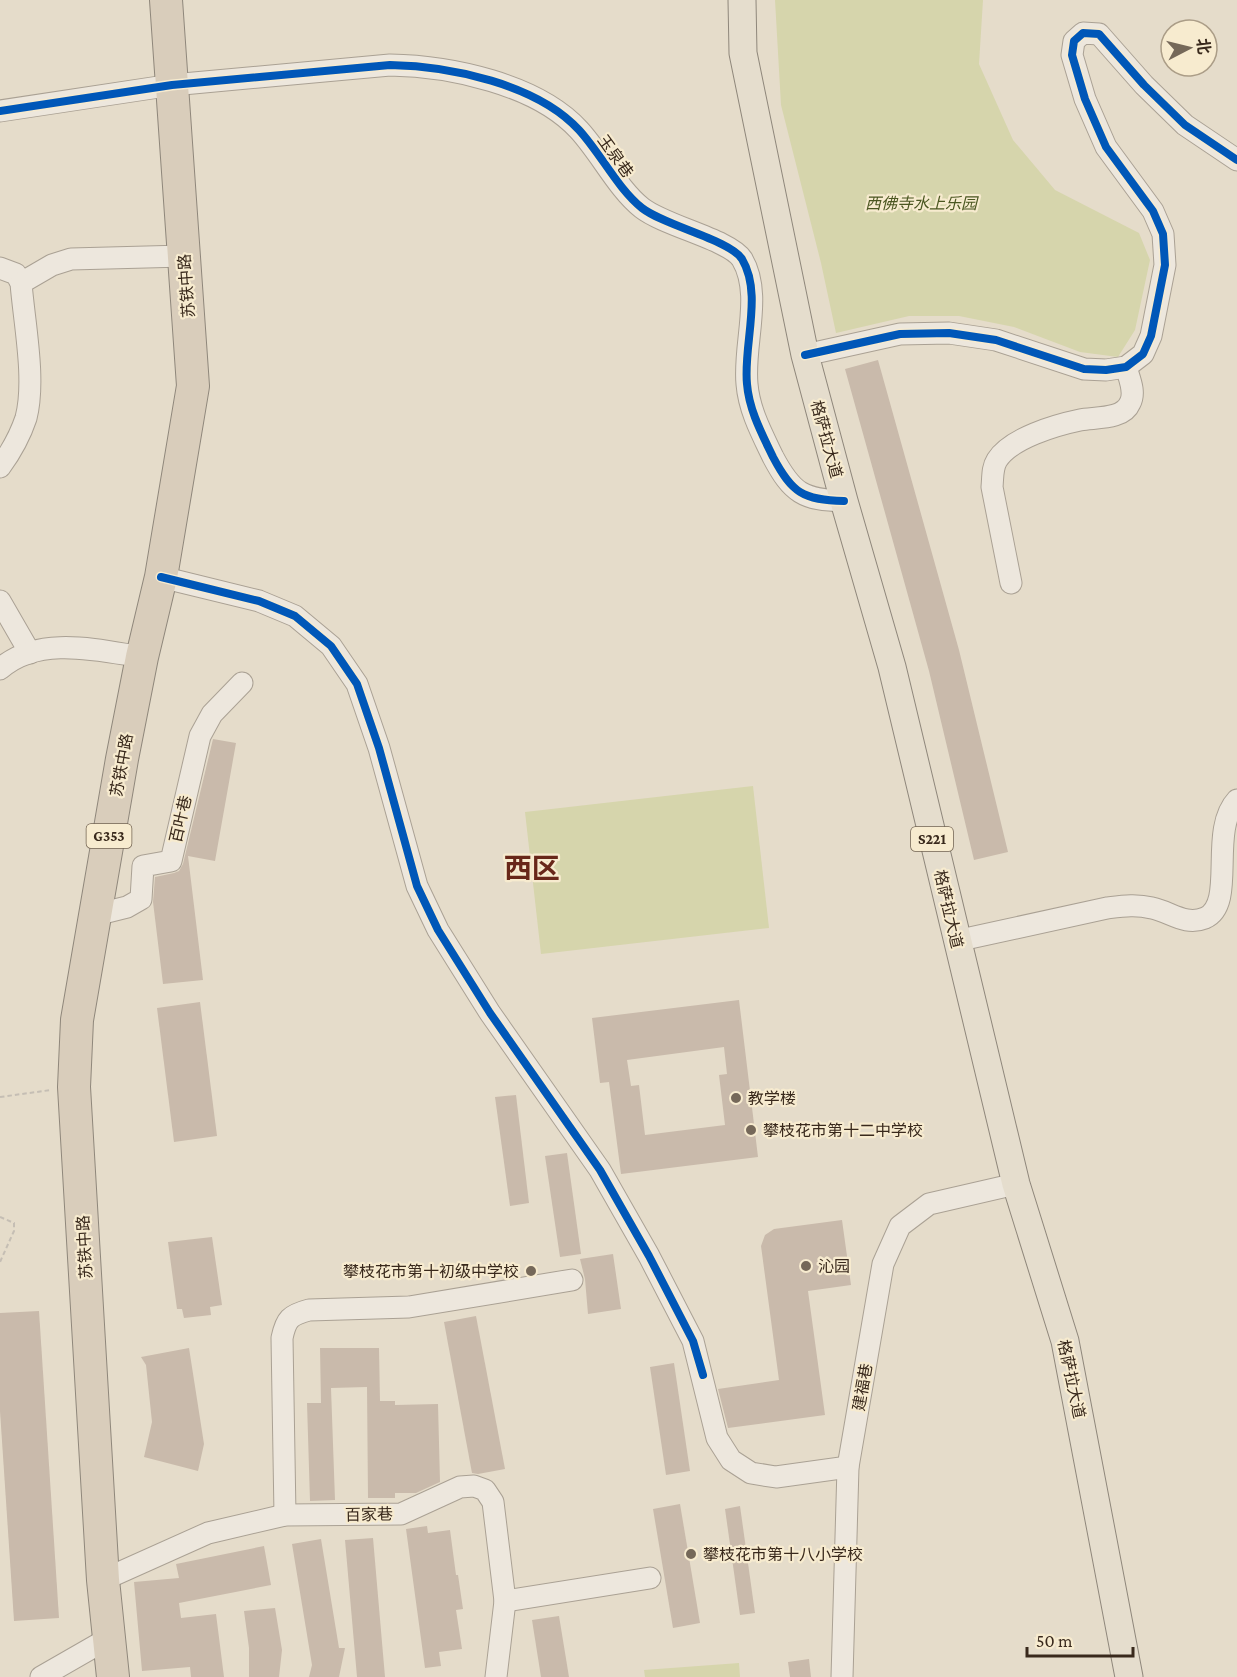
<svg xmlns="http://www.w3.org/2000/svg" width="1237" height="1677" viewBox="0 0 1237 1677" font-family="'Crimson Pro','Noto Sans SC',serif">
  <rect width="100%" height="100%" fill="#e5dcca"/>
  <g fill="#d6d5ac">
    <path d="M775,0H983L979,64L1013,140L1055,190L1139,233L1150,260L1135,330L1118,357L1080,352L1014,327L959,316H909L836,333L821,263L781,105Z"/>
    <path d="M753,786L769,928L541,954L525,812Z"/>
    <path d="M739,1663L740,1677H645L644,1670Z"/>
  </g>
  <g fill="#c9baab" fill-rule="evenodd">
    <path d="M878,360L959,650L1008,852L974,860L929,671L845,369Z"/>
    <path d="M213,739L236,743L215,861L188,856L203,980L163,984L153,902L155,877L174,873L179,871L183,864Z"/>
    <path d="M739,1000L758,1157L621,1174L609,1082L600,1083L592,1018ZM724,1047L727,1074L719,1075L725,1125L645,1135L639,1085L631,1086L627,1060Z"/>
    <path d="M200,1002L217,1136L174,1142L157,1008Z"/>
    <path d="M516,1095L529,1203L510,1206L495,1097Z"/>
    <path d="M567,1153L581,1254L560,1257L545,1156Z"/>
    <path d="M842,1220L851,1285L808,1291L825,1415L728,1428L718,1389L779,1380L761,1246L765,1235L774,1229Z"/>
    <path d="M212,1237L222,1305L210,1307L211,1315L184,1318L182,1309H177L168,1242Z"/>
    <path d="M613,1254L621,1309L588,1314L585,1279L580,1259Z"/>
    <path d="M39,1311L59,1618L14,1621L0,1411V1313Z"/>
    <path d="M476,1316L505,1469L478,1474L472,1473L444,1322Z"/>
    <path d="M189,1348L204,1444L198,1471L144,1457L152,1422L146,1365L141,1357Z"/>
    <path d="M320,1348H379L380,1401H395V1405L438,1404L440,1482L416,1493H395V1498H368L367,1387L331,1388L335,1500L310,1501L307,1403H321Z"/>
    <path d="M674,1363L690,1471L666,1475L650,1367Z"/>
    <path d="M680,1504L700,1623L673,1628L653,1509Z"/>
    <path d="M740,1506L755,1613L740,1615L725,1509Z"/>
    <path d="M427,1526L428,1533L450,1530L456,1575H458L463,1609L456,1610L462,1649L439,1652L441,1666L425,1668L406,1529Z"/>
    <path d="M373,1538L385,1677H357L345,1540Z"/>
    <path d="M321,1539L339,1648H345L339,1677H309L312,1665L292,1544Z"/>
    <path d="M264,1546L271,1585L179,1603L181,1618L216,1614L224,1677H191L190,1667L142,1671L134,1582L179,1578L176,1564Z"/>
    <path d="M275,1608L282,1650L279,1677H249V1648L244,1611Z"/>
    <path d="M559,1616L569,1677H541L532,1620Z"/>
    <path d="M809,1659L811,1677H790L788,1662Z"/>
  </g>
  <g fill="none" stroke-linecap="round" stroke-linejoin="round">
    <g stroke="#aaa194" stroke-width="23">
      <g id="minor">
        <path d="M0,111L172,85L390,65C450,66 537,84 579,130C601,154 618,189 642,208C665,226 730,240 742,259C763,294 743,345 747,384C749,410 762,434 773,457C792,493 803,500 844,501"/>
        <path d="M0,268L16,274L21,283C24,322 36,380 26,418C20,436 11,452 0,467"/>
        <path d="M21,283L52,265L71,259L184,256"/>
        <path d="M805,355L900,334L949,333L996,340L1084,369L1106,370L1126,367L1143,354L1151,336L1165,265L1163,234L1153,211L1106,147L1085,99L1072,55L1074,41L1083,33L1099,34L1144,85L1185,125L1237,160"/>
        <path d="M161,577L259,601L295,616L331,646L357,684L379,748L417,886L438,930L490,1013L600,1170L649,1256L693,1341L717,1438L731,1460L751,1473L776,1477L848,1467"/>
        <path d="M1011,583L992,487C993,477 992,468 997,460C1011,438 1056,425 1080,420C1095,417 1123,420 1130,403C1136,392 1129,378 1126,367"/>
        <path d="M0,601L30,653"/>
        <path d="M0,669C38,635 97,650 142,657"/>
        <path d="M95,915L127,907L141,899L143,866L171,861L200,736L212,714L242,683"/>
        <path d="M956,941L1107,908C1123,906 1136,904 1152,908C1171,912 1185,926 1205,918C1237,904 1208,831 1237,800"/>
        <path d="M285,1515L282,1338C286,1319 290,1315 309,1310L409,1307L572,1280"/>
        <path d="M103,1580L208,1533L285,1515L401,1514L460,1487L474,1486L485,1490L493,1502L505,1601L496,1677"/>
        <path d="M505,1601L650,1578"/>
        <path d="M41,1677L109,1638"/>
        <path d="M842,1677L848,1467L883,1264L900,1226L929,1204L1016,1184"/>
      </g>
    </g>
    <g stroke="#8f877b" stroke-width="29">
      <path id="major" d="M742,0L743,53L805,355L844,501L892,667L1016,1184L1065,1341L1129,1677"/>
    </g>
    <g stroke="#8f877b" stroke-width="34">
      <path id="highway" d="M113,1677L103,1580L74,1087L77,1020L122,759L142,657L161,577L193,386L166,0"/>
    </g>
    <g stroke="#c5beb4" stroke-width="2" stroke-dasharray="4.5 3" stroke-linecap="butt">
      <path d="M0,1097L51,1090"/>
      <path d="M0,1217L14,1223V1231L0,1262"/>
    </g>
    <use href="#minor" stroke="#ede7dd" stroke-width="21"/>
    <use href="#major" stroke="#e5ddcd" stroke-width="27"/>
    <use href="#highway" stroke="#d9cdbb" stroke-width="32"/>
    <g stroke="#f7ebcf" stroke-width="11">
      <g id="cycleway">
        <path d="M0,111L172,85L390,65C450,66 537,84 579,130C601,154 618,189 642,208C665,226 730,240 742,259C763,294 743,345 747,384C749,410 762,434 773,457C792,493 803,500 844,501"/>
        <path d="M805,355L900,334L949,333L996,340L1084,369L1106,370L1126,367L1143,354L1151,336L1165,265L1163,234L1153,211L1106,147L1085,99L1072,55L1074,41L1083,33L1099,34L1144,85L1185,125L1237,160"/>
        <path d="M161,577L259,601L295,616L331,646L357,684L379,748L417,886L438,930L490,1013L600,1170L649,1256L693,1341L703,1375"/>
      </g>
    </g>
    <use href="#cycleway" stroke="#0057b8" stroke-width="8"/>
  </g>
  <g fill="#756859" stroke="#f7ebcf" stroke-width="2">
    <circle cx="736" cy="1098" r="6"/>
    <circle cx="751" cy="1130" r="6"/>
    <circle cx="806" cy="1266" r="6"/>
    <circle cx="531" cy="1271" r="6"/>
    <circle cx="691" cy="1554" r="6"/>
  </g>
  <g text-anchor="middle" stroke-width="4.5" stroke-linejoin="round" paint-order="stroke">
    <g fill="#f7ebcf" stroke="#726352" stroke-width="1.5">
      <rect x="86.5" y="824" width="45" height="24" rx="4.5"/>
      <rect x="911" y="827" width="42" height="24" rx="4.5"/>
    </g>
    <g font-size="15" font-weight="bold" fill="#39291c">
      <text x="109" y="841">G353</text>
      <text x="932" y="844">S221</text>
    </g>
    <g font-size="16" fill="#39291c" stroke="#f7ebcf">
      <text transform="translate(616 156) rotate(54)" y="6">玉泉巷</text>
      <text transform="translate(186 286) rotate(-94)" y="6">苏铁中路</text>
      <text transform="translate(827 439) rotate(75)" y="6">格萨拉大道</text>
      <text transform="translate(121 765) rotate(-80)" y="6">苏铁中路</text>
      <text transform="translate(180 819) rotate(-77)" y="6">百叶巷</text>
      <text transform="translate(949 909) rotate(77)" y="6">格萨拉大道</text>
      <text transform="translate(84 1247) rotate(-93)" y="6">苏铁中路</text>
      <text transform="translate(1072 1379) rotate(78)" y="6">格萨拉大道</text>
      <text transform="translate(862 1387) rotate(-80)" y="6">建福巷</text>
      <text transform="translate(369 1514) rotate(-1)" y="6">百家巷</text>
    </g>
    <g font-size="16" font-style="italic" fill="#4b5721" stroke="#f7ebcf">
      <text x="921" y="209">西佛寺水上乐园</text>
    </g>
    <g font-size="16" fill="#39291c" stroke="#f7ebcf" text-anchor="start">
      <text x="748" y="1104">教学楼</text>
      <text x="763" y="1136">攀枝花市第十二中学校</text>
      <text x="818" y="1272">沁园</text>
      <text x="519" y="1277" text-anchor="end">攀枝花市第十初级中学校</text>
      <text x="703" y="1560">攀枝花市第十八小学校</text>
    </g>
    <g font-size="28" font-weight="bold" fill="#682719" stroke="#f7ebcf">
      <text x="532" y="878">西区</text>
    </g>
  </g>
  <g transform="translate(1189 48) rotate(83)"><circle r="28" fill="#f7ebcf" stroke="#ab9d87" stroke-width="1.5"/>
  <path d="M0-4.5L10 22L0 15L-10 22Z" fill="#756859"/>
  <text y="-9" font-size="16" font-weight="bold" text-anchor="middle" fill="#39291c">北</text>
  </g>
  <path d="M1027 1647v9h106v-9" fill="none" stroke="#39291c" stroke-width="3"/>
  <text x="1036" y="1647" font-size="18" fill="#39291c" stroke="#f7ebcf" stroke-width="4.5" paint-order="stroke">50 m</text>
</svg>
